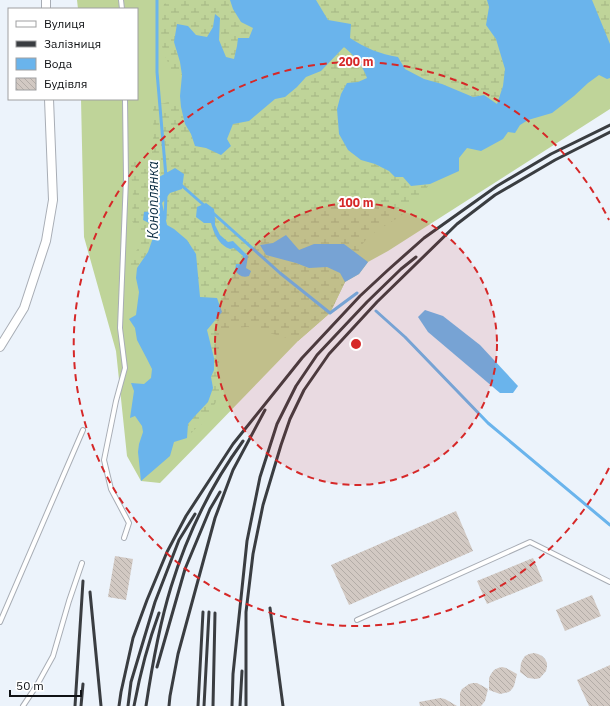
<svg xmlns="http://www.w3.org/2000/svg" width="610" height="706" viewBox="0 0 610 706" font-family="'IBM Plex Sans',sans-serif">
  <defs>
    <pattern id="wetland-marsh" width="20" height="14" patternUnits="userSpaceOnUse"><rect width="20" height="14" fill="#bfd499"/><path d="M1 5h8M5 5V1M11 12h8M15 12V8" fill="none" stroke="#a3b583"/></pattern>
    <pattern id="building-back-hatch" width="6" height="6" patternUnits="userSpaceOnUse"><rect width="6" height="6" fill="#d2c9c3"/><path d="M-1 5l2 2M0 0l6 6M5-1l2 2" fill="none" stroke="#b3aca7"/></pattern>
  </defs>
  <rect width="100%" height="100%" fill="#ecf3fb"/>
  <path fill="#bfd499" d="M77,0H610V109L388,251L368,262L359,274L345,282L330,313L298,341L208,434L160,483L141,481L127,456L116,351L84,237L81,99H137V9H78Z"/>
  <g fill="url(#wetland-marsh)">
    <path d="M170,0H230L233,9L253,27L250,38H238L237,46L234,59L226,57L219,40L220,18L216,14L213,27L207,37L196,35L188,26L174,42L180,62L182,75H174C170,66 164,56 162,46C160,36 162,14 164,4L167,3Z"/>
    <path d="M316,0H487L489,7L486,25L496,39L505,69L503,86L497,104L484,95L473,97L442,84L424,79L405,69L398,57C380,54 365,48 350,38L351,24L328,20Z"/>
    <path d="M592,0H610V44L609,43Z"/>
    <path d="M344,47C354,56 363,65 367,78L358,82L347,83L341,94L337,109L339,134L348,150L361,160L375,164L389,171L395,177L403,176L411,186L430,184C423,192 417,201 410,208C394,225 365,230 358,254L344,244H314L299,250L286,235L273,243L260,245L266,255L296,263L309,268L327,267L340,273L345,282L330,313L298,341L248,327L232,328L221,333V394L203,423L194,430L187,438L188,424L213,388L211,377L214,370V358L207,330L222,312L217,298L200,297L199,285L174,229L167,225L162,203L170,193L158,178L152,181L154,200L151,211L144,212C147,216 152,221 153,225C157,240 145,257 137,268L131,269V259L140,245V233L132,221L133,189L131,175V161L135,157L149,165C155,150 153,122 153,105L165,103L172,100L181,107L185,124L191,134L195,145L206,148L221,154L233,124L249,121L275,99L285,97L297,87L306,77L321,71Z"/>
  </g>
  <g fill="#6ab4ec">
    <path d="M230,0H316L328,20L351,24L350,38C365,48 380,54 398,57L405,69L424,79L442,84L473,97L484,95L497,104L503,86L505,69L496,39L486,25L489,7L487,0H592L610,44V78L607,79L599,75L588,83L574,96L552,113L528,120L520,125L515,133L508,132L503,139L481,151L467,148L459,158V171L430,184L411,186L403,177H395L389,171L375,164L361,160L348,150L339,134L337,109L341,94L347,83L358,82L367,78C363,66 354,55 344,47L321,71L306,77L297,87L285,97L275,99L249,121L233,124L227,139L231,146L221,155L206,148L195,146L191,134L185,124L181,107L180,96L182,75L180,62L174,42L177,24L188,26L196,35L207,37L213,27L215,14L220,18L219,40L226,57L234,59L237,46L238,38H249L253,28L241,22L233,9Z"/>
    <path d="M175,168L184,174L182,189L170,193L162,203L167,225L174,229L187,240L196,254L200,297L217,298L222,312L207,330L214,358V370L211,377L213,388L208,402L194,417L188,424L187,438L174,442L170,456L141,481L138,452L139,444L143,432L142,426L135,416L130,418L134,391L131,383L144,384L151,378L152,369L147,359L137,340L135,328L129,319L136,315L139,292L136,278L137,268L148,252L154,235L153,225L143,220L144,212L152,211L154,200L152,181Z"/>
    <path d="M206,203L214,209L215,219V225L220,235L228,242L233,241L248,256L246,268L251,271L249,276C242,278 238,275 235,270L236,264H242L243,256L234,248L230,249C219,245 214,234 211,223H204L196,217L197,207Z"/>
    <path d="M286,235L299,250L314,244H344L368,262L359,274L345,282L340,273L327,267L309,268L296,263L266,255L260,245L273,243Z"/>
    <path d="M425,310L443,316L480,345L518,386L513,393H500L428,332L418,317Z"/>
  </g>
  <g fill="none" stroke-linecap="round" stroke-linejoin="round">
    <g stroke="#6ab4ec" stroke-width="3">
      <path d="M157,0V72L166,177"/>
      <path d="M180,184L206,207"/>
      <path d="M213,213L280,273L330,313L357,293"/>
      <path d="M165,219L166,195"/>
      <path d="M376,311L405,337L488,423L610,525"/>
    </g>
  </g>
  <g fill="url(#building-back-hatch)">
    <path d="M456,511L473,551L349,605L331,565Z"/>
    <path d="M115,556L133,559L126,600L108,597Z"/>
    <path d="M533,558L543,581L487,604L477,581Z"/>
    <path d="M592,595L601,616L565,631L556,610Z"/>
    <path d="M534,653L538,654L542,656L545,659L547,663V667L546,671L540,678L536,679L528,678L520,672L521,663L523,659L525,656L529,654Z"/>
    <path d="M610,665V706H589L577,680Z"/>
    <path d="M502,667L506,668L517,674L514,686L512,689L509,692L500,694L489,690V678L491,674L494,670L498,668Z"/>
    <path d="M473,683H477L488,689L485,701L481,706H460V693L462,689L469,684Z"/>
    <path d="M440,698L445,699L457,706H420L419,702Z"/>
  </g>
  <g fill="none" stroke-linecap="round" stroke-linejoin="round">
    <g stroke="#a8adb5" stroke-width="6">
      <g id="service">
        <path d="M121,0L122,9"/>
        <path d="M124,538L129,523L111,489L104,460L116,401L125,368L120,328L126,179L125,99"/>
        <path d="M357,620L530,542L610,582"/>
        <path d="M0,622L83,430"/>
        <path d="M23,706L37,685L53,656L69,601L82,563"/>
      </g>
    </g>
    <g stroke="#a8adb5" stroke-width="10">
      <g id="minor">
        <path d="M46,0V9"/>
        <path d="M0,347L24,308L46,241L53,200L49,99"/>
      </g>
    </g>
    <use href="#service" stroke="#fff" stroke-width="4"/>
    <use href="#minor" stroke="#fff" stroke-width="8"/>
    <g stroke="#3a3d41" stroke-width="3">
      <path d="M90,592L101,706"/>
      <path d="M270,608L283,706"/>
      <path d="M157,667L185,569L210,509L220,492"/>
      <path d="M75,706L83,581"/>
      <path d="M81,706L83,684"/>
      <path d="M119,706L121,692L133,638L147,600L167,552L186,516L233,444L302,358L360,296L388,270L424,238L497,186L551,154L610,125"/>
      <path d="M128,706L131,682L155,602L179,540L195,514"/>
      <path d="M134,706C140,674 148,643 159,613"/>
      <path d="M146,706C152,666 159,626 171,587C187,535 211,485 243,441"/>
      <path d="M169,706L170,696L178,654L215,518L233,470L265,410"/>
      <path d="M198,706L203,612"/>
      <path d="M204,706L209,612"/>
      <path d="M213,706L215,613"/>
      <path d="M232,706L233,674L247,541L260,477L277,424L296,386L317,355L367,302L401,269L416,257"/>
      <path d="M240,706L242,671"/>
      <path d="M246,706V612L253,554L263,505L281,445L290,419L304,390L329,354L377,302L457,224L495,195L555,160L610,132"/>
    </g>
  </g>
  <circle cx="356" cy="344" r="141" fill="#d62828" fill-opacity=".12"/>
  <g fill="none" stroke="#d62828" stroke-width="2" stroke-dasharray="7 5">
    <circle cx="356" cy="344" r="141"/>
    <path d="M609 468A282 282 0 1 1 609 220"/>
  </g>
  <g text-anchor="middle" stroke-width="4" stroke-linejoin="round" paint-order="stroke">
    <g font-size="14" font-style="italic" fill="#0d2e44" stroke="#fff">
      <text transform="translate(153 200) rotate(-90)" y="5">Коноплянка</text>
    </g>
  </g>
  <circle cx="356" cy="344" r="6" fill="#d62828" stroke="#fff" stroke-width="2"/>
  <g font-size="12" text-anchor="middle" font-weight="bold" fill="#d62828" stroke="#fff" stroke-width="4" stroke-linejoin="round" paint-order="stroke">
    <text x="356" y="66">200 m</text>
    <text x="356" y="207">100 m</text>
  </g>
  <rect x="8" y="8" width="130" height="92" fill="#ffffff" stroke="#9fa0a1"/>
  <rect x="16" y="21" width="20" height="6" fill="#ffffff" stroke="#9fa0a1"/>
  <text x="44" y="28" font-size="12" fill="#0f1114">Вулиця</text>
  <rect x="16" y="41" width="20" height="6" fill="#3a3d41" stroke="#9fa0a1"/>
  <text x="44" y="48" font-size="12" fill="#0f1114">Залізниця</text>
  <rect x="16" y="58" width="20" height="12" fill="#6ab4ec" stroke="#9fa0a1"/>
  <text x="44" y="68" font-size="12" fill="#0f1114">Вода</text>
  <rect x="16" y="78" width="20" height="12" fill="url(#building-back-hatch)" stroke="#9fa0a1"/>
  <text x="44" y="88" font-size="12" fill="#0f1114">Будівля</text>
  <path d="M10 690v6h71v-6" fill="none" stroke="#0f1114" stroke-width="2"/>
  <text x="16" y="690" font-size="12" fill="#0f1114" stroke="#ffffff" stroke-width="3" paint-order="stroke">50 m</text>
</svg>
